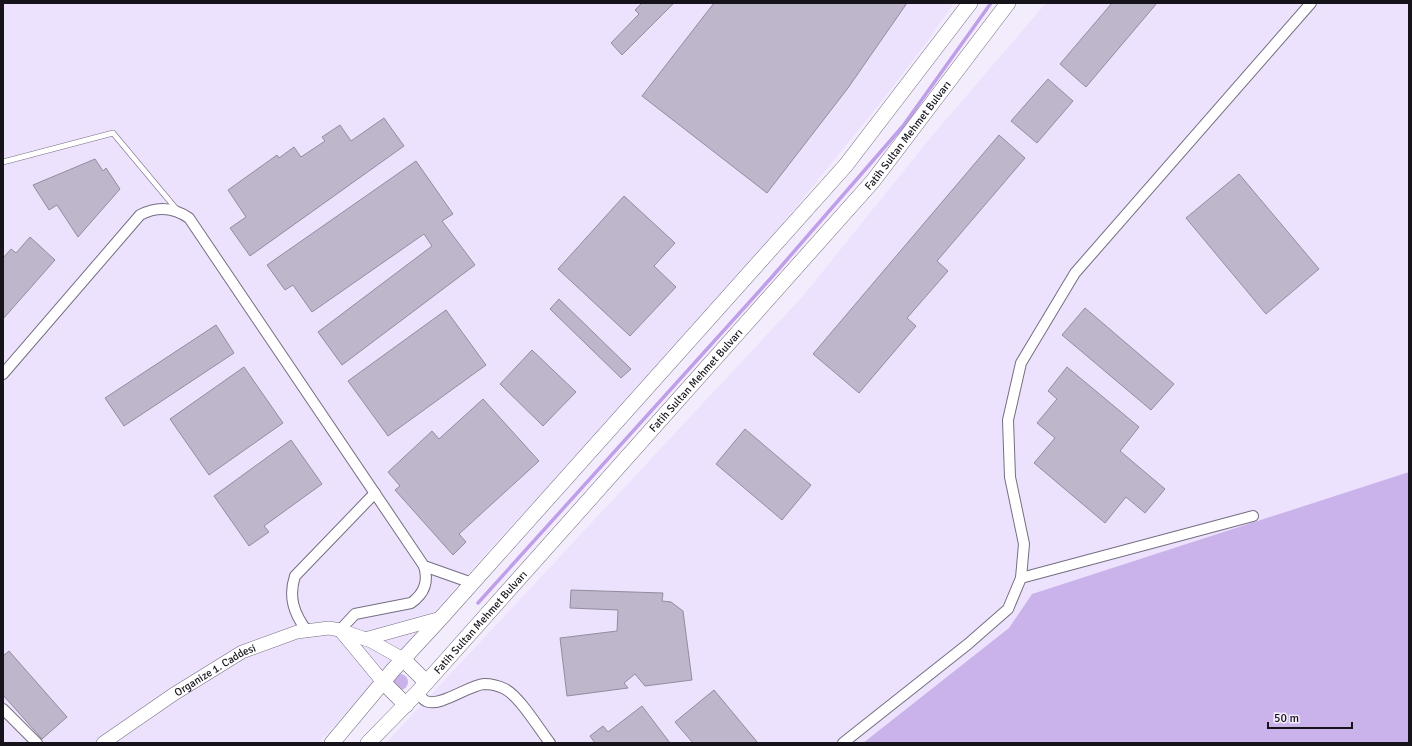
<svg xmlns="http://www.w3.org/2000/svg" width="1412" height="746" viewBox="0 0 1412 746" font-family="Signika,sans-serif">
  <rect width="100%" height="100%" fill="#f3ecfd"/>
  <g fill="#ede2fe">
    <path d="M3,3H954L928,41L878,106L783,223L598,433L488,551L319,743H3Z"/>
    <path d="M1046,3H1409V472L1032,594L1010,628L863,743H386L803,296L931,137Z"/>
  </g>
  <g fill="#cab3eb">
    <path d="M1409,472V743H863L1009,628L1032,594Z"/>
    <circle cx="400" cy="682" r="8"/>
  </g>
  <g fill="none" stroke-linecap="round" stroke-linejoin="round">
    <path stroke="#bf9fea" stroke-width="3.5" d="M478,603L771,278L903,126L991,3"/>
  </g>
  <g fill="#beb6ca" stroke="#938c9e">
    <path d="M642,3H674L622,55L611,43L639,14L635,10Z"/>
    <path d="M714,3H907L848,88L767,193L642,96Z"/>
    <path d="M1112,3H1157L1086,87L1060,64Z"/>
    <path d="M1048,79L1073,101L1037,143L1011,121Z"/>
    <path d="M384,118L404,146L250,256L230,228L246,217L228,190L277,155L279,158L294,147L301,157L325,141L322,137L340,125L351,141Z"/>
    <path d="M999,135L1025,158L937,261L948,271L907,318L916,326L859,393L813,354Z"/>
    <path d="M95,159L103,171L106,168L120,189L78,237L57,205L49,210L33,185Z"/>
    <path d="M416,161L453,214L442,221L475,265L342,365L318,332L432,246L424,234L312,312L293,285L285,290L267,265Z"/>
    <path d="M1239,174L1319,269L1266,314L1186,218Z"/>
    <path d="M624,196L675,243L654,266L676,287L630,336L558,269Z"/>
    <path d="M30,237L55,260L3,319V258L11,249L16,253Z"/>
    <path d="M559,299L631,369L621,378L550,309Z"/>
    <path d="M1085,308L1174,384L1151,410L1062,335Z"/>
    <path d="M446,310L486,365L388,436L348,381Z"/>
    <path d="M216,325L234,353L124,426L105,398Z"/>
    <path d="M532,350L576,392L543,426L500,384Z"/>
    <path d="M244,367L283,423L209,475L170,419Z"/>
    <path d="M1067,367L1139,427L1120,451L1165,489L1145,513L1126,497L1105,523L1034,463L1055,438L1037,423L1057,399L1048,391Z"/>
    <path d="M483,399L539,461L459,534L466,542L453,555L395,490L400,486L388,472L432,431L439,439Z"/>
    <path d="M745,429L811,485L782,520L716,464Z"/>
    <path d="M291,440L322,484L264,526L269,532L249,546L214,496Z"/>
    <path d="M571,590L663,593L662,601L671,602L683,611L692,680L645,686L635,674L624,683L628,688L567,696L560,638L617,631L618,610L570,608Z"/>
    <path d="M9,651L67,717L42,739L3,695V656Z"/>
    <path d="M714,690L758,743H693L675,722Z"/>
    <path d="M642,706L670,743H595L590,736L603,726L608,732Z"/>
  </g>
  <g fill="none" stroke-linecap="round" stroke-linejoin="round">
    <g stroke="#756e80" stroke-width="6">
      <path id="service" d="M3,162L113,133L178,211"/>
    </g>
    <g stroke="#756e80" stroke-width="12">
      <g id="minor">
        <path d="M3,374L140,215C157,206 173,207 189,218L424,566L472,583"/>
        <path d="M1021,578L1253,516"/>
        <path d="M340,630L355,614L411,603C424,594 429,582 424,566"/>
        <path d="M307,631C294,614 288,597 295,576L375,493"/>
        <path d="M417,693C420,695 423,700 426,701C439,708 469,685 484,684C491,684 499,686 505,689C520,697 539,729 550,743"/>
        <path d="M3,709L37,743"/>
        <path d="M843,743L968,644L1008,609L1021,578L1024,544L1010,477L1008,420L1021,363L1075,273L1311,3"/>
      </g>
    </g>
    <g stroke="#756e80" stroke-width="14">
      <g id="tertiary">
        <path d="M340,630L383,682"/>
        <path d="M365,639L441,618"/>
        <path id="s1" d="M103,743L174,694L242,652L297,632L329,628L340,630L371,641L403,659"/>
      </g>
    </g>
    <g stroke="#756e80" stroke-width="16">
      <g id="secondary">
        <path d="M403,659L426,682"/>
        <path d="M383,682L406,705"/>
        <path d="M332,743L393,670L441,618L846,165L970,3"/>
        <path id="s2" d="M368,743L417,693L873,181L1008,3"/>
      </g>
    </g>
    <use href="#service" stroke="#fff" stroke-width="5"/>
    <use href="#minor" stroke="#fff" stroke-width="10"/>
    <use href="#tertiary" stroke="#fff" stroke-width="13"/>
    <use href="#secondary" stroke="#fff" stroke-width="15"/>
  </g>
  <g text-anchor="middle" stroke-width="3" stroke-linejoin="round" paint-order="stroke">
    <g font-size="11" fill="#16131a" stroke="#f3ecfd">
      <text dy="4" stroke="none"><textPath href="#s2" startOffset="813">Fatih Sultan Mehmet Bulvarı</textPath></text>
      <text dy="4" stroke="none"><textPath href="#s2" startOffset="489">Fatih Sultan Mehmet Bulvarı</textPath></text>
      <text dy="4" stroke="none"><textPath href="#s2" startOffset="165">Fatih Sultan Mehmet Bulvarı</textPath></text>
      <text dy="4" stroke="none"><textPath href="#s1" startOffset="134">Organize 1. Caddesi</textPath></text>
    </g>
  </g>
  <rect width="1412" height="746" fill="none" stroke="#16131a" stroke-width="8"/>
  <path d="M1268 722v6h84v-6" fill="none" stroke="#16131a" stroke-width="2"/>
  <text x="1274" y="722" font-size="12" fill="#16131a" stroke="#f3ecfd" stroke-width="3" paint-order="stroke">50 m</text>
</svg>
